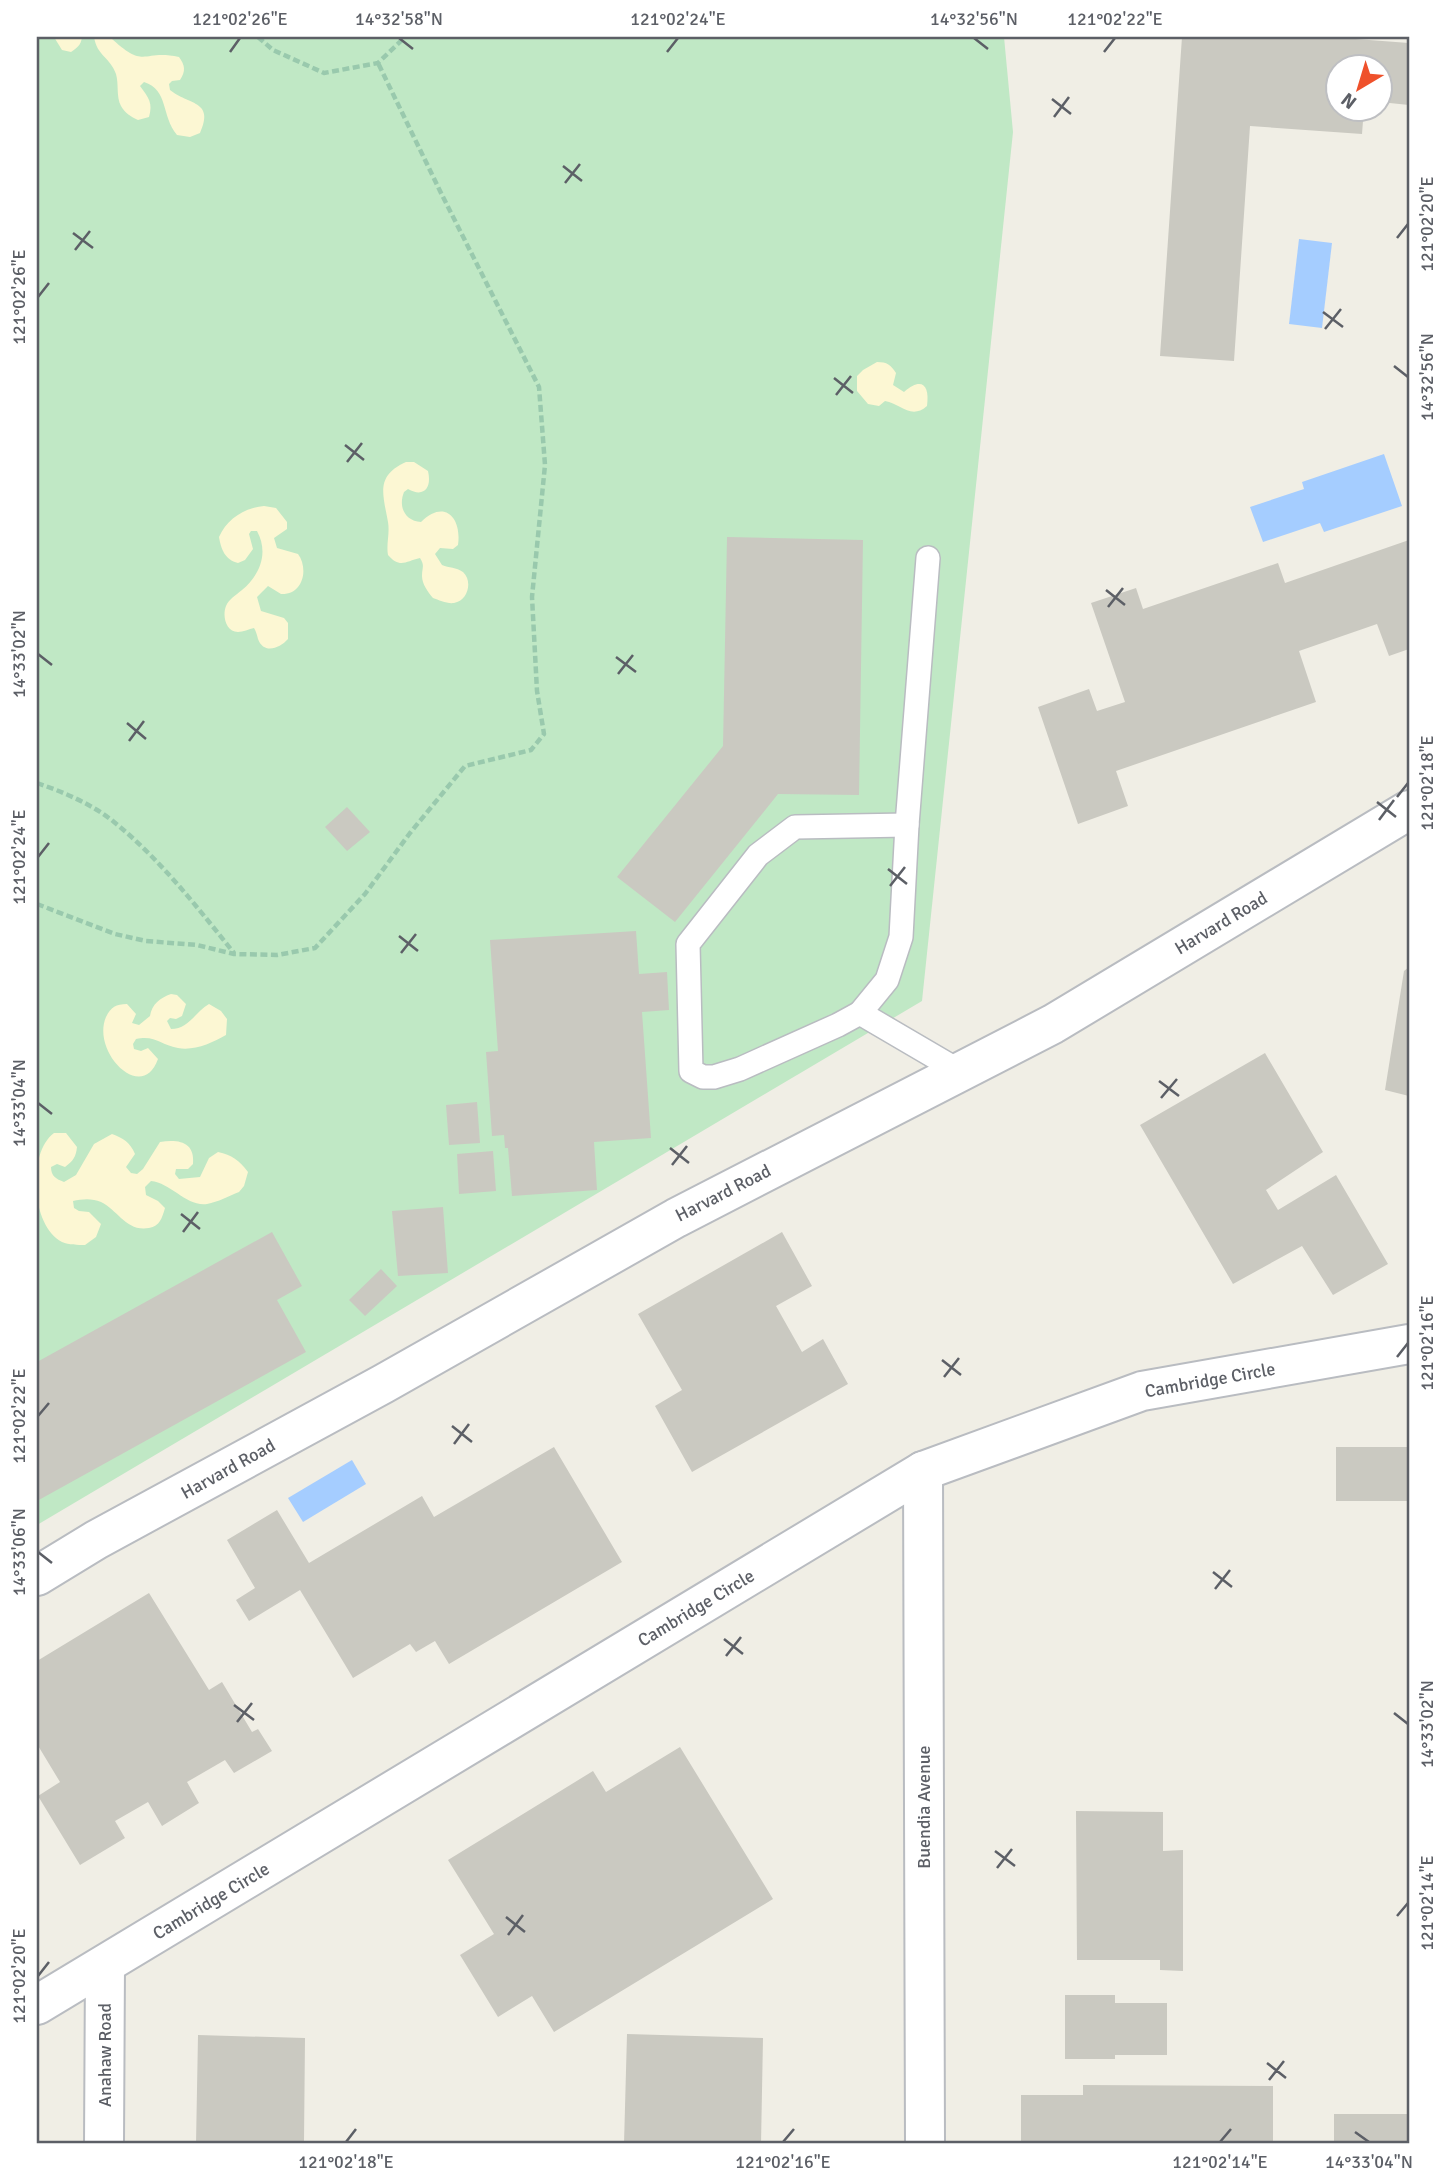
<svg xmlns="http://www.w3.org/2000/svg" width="1446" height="2181" viewBox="0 0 1446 2181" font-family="Signika,sans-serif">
  <rect width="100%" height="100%" fill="#f0eee5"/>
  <path fill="#c0e8c5" d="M37,37H1004L1013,132L922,1001L37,1525Z"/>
  <g fill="#fcf7d3">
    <path d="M54,37H82C81,45 77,48 71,52L62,50Z"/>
    <path d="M94,37H110C146,71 141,49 179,57C185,65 186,71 180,80L172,81L169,84L170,90C188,105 215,100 200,133L190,137L177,135C161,116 169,90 144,82L140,86C149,98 153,103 149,117L138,120C131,117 125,113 121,106C116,97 119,84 116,74C110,57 97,56 94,37Z"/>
    <path d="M877,362C887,362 891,365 896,373L893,385L904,392C921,377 930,384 927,406C911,420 901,404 885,401L879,406L868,404L857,391V376L863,370Z"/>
    <path d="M406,462H414L428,471C432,488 424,498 408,489L404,492C398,507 405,521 421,522C444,499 462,517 458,545L453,549L440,548L435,554L442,565C449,568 456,567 463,572C473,581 468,601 454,603C447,604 439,600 433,598C428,592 422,584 422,576C422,567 425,566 420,558C406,561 400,569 388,555C386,544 390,534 388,522C383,494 375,476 406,462Z"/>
    <path d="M264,506L276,508L287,522V529L274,538L277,548L298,554C309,569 303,595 281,594L268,586L257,597L261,611L284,618L288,623V639C280,648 264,655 258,639C257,635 256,631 254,628C249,629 243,632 238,632C226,632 222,616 226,606C229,599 236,595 242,590C260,575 269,553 257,531H251L249,534L253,549L245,560L238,563C225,560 221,549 219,537C227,519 244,508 264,506Z"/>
    <path d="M171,994L177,995L186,1004L182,1016L176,1019L170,1018L167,1021L171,1029C189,1029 195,1012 209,1004L221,1011L227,1019L226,1035C212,1043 194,1051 178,1048C160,1045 156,1035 136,1039L133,1044L134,1049L141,1051L148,1048L158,1059C142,1104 91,1052 106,1017C111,1007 116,1004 127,1004L136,1014L132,1023L139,1025L150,1016C152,1004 160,998 171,994Z"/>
    <path d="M54,1133H66L77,1147C76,1157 73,1161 65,1167L57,1164L51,1167C51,1176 56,1179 64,1182L76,1175L94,1144L112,1134C123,1138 130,1142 135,1154L126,1167L131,1173L137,1174L143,1169L160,1142C179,1139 195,1142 193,1164L188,1169H176L175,1174L179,1179L200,1177L209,1158L218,1152C232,1155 239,1160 248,1172L244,1186L239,1192C229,1196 218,1202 207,1204C187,1207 171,1183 151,1181L145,1187L146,1195L158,1201L165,1208C162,1218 160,1226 149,1228C126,1232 118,1210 101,1202C92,1198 82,1199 73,1201L74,1208L79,1211L89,1212L101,1224L96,1237L85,1245C78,1245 69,1245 62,1242C31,1226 27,1153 54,1133Z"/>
  </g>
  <g fill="#a5cdff">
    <path d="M1299,239L1332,243L1322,328L1289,324Z"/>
    <path d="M1384,454L1402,506L1324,532L1320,523L1263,542L1250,507L1304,489L1302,482Z"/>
    <path d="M352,1460L366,1484L303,1522L288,1498Z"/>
  </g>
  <g fill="#cac9c1">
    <path d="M1182,37H1329L1409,43V105L1380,102V66H1338V108H1364L1362,134L1250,126L1234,361L1160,356Z"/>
    <path d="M727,537L863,540L859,795L778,794L675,922L617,877L723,746Z"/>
    <path d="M1409,540V649L1389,656L1377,624L1299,651L1316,702L1116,771L1128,806L1078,824L1038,707L1089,689L1097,711L1125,702L1091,603L1136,588L1143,609L1278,563L1285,583Z"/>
    <path d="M347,807L370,832L347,851L325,827Z"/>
    <path d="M636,931L639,974L667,972L669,1010L642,1012L651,1138L594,1142L597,1190L512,1196L508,1148H505L504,1135L492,1136L486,1052L498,1051L490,940Z"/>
    <path d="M1409,967V1096L1385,1090L1404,971Z"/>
    <path d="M1265,1053L1323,1152L1266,1190L1278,1210L1336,1175L1388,1264L1333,1295L1302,1246L1233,1284L1140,1125Z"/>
    <path d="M477,1102L480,1143L449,1145L446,1105Z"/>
    <path d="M493,1151L496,1191L459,1194L457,1154Z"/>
    <path d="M443,1207L448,1273L398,1276L392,1211Z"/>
    <path d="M272,1232L302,1286L277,1300L306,1352L37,1501V1362Z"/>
    <path d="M782,1232L812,1286L776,1306L802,1352L823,1339L848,1384L692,1472L655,1406L682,1390L638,1314Z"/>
    <path d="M381,1269L397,1286L365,1316L349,1300Z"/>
    <path d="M554,1447L622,1562L449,1664L435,1641L416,1652L410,1644L353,1678L300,1590L249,1621L236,1600L255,1588L227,1540L277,1510L309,1563L422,1496L434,1517Z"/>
    <rect x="1336" y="1447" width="73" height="54"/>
    <path d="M149,1593L209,1690L222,1682L252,1732L258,1729L272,1751L234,1773L225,1760L187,1782L199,1803L162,1826L148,1802L115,1821L125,1838L80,1865L38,1796L60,1782L37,1744V1661Z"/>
    <path d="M680,1747L773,1899L554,2032L532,1996L498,2017L460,1955L494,1934L448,1860L593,1771L606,1792Z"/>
    <path d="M1076,1811L1163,1812V1851L1183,1850V1971L1160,1970V1960H1077Z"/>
    <path d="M1065,1995H1115V2003H1167V2055H1115V2059H1065Z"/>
    <path d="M627,2034L763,2038L761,2144H624Z"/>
    <path d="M198,2035L305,2038L304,2141L338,2142V2144H196Z"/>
    <path d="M1083,2085L1273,2086V2144H1021V2095H1083Z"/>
    <rect x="1334" y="2114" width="75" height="30"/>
  </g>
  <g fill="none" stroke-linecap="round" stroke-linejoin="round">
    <g stroke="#b9bcc1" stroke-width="26">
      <g id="lane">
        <path d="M928,558L907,825L901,937L887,980L860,1013L959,1071"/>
        <path d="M860,1013L838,1025L740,1069L714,1077H703L691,1071L688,944L758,855L795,827L907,825"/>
      </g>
    </g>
    <g stroke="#b9bcc1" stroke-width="42">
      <g id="street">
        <path d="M923,1471L925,2144"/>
        <path d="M37,1576L96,1540L383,1384L676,1218L1053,1024L1409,810"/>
        <path d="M37,2005L923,1471L1142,1391L1409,1344"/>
        <path d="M104,2144L105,1965"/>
      </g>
    </g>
    <g stroke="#99c9ad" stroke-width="4.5" stroke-dasharray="7 3.5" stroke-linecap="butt">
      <path d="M258,37L273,50L324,73L378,63L405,37"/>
      <path d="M37,783C63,792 92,804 114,822C160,859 197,907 234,953"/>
      <path d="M37,904L115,934L146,941L197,945L234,954L277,955L315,948L365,894L410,833L465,766L531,750L544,734L537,691L532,597L545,465L539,387L442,195L378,63"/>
    </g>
    <use href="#lane" stroke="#fff" stroke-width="23"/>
    <use href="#street" stroke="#fff" stroke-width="38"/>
  </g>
  <path fill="none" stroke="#5c5f66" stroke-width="2.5" d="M399,38L413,49M974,38L988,49M230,52L240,38M667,52L678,38M1104,52L1115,38M1052,99L1071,114M1054,117L1069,97M563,166L582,181M565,183L580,164M73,233L93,248M1397,238L1408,224M75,250L90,231M38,297L49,283M1323,312L1343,327M1325,329L1341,309M1394,366L1408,377M834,378L853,393M836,395L851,376M345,445L364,460M347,462L362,443M1106,590L1125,605M1108,607L1123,588M38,654L52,665M616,657L636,672M618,674L633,655M127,723L146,739M129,741L144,721M1397,797L1408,783M1377,802L1396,817M1379,820L1394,800M38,857L49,843M888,869L907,884M890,886L905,867M399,936L418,951M401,953L416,934M1159,1081L1179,1096M1161,1098L1177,1079M38,1103L52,1114M670,1148L689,1163M672,1165L687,1146M181,1214L200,1229M183,1232L198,1212M1397,1357L1408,1343M942,1360L961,1375M944,1377L959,1358M38,1416L49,1403M452,1426L472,1442M454,1444L469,1424M38,1552L52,1563M1213,1572L1232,1587M1215,1589L1230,1570M724,1639L743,1654M726,1656L741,1637M234,1705L254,1720M1394,1713L1408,1724M237,1722L252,1703M995,1851L1015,1866M997,1868L1012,1849M1397,1916L1408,1903M506,1917L525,1932M508,1935L523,1915M38,1976L49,1962M1267,2063L1286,2078M1269,2080L1284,2061M1355,2132L1369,2142M346,2142L356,2129M783,2142L794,2129M1220,2142L1231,2129"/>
  <g text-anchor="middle" stroke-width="5" stroke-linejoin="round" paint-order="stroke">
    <g font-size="18" fill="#5c5f66" stroke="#fff">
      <text transform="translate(1221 923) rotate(-31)" y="6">Harvard Road</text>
      <text transform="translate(723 1193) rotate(-27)" y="6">Harvard Road</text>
      <text transform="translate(1210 1380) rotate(-10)" y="6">Cambridge Circle</text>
      <text transform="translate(228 1469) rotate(-29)" y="6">Harvard Road</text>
      <text transform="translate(696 1608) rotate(-31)" y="6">Cambridge Circle</text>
      <text transform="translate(924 1807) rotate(-90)" y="6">Buendia Avenue</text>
      <text transform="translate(211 1901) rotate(-31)" y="6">Cambridge Circle</text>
      <text transform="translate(105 2055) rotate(-90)" y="6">Anahaw Road</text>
    </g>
  </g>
  <rect width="1446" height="2181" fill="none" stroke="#ffffff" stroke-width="77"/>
  <g transform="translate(1359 88) rotate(218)"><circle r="33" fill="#ffffff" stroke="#bebfc2" stroke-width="2"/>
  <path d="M0-5L12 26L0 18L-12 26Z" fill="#ef512b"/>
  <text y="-10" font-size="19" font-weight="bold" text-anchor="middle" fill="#5c5f66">N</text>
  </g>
  <rect x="38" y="38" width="1370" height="2104" fill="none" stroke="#5c5f66" stroke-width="2.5"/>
  <g font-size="18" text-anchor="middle" fill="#5c5f66">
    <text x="240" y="25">121°02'26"E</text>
    <text x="399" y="25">14°32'58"N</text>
    <text x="678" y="25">121°02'24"E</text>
    <text x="974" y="25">14°32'56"N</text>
    <text x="1115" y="25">121°02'22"E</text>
    <text transform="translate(1427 224) rotate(-90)" y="6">121°02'20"E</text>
    <text transform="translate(19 297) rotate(-90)" y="6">121°02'26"E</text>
    <text transform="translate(1427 377) rotate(-90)" y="6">14°32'56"N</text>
    <text transform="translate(19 654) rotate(-90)" y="6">14°33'02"N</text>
    <text transform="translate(1427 783) rotate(-90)" y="6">121°02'18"E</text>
    <text transform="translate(19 857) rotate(-90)" y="6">121°02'24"E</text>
    <text transform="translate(19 1103) rotate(-90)" y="6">14°33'04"N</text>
    <text transform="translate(1427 1343) rotate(-90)" y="6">121°02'16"E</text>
    <text transform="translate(19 1416) rotate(-90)" y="6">121°02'22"E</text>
    <text transform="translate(19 1552) rotate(-90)" y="6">14°33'06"N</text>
    <text transform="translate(1427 1724) rotate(-90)" y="6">14°33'02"N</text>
    <text transform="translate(1427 1903) rotate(-90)" y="6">121°02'14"E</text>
    <text transform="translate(19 1976) rotate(-90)" y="6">121°02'20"E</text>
    <text x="346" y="2168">121°02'18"E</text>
    <text x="783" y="2168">121°02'16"E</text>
    <text x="1220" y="2168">121°02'14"E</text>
    <text x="1369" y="2168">14°33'04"N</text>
  </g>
</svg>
